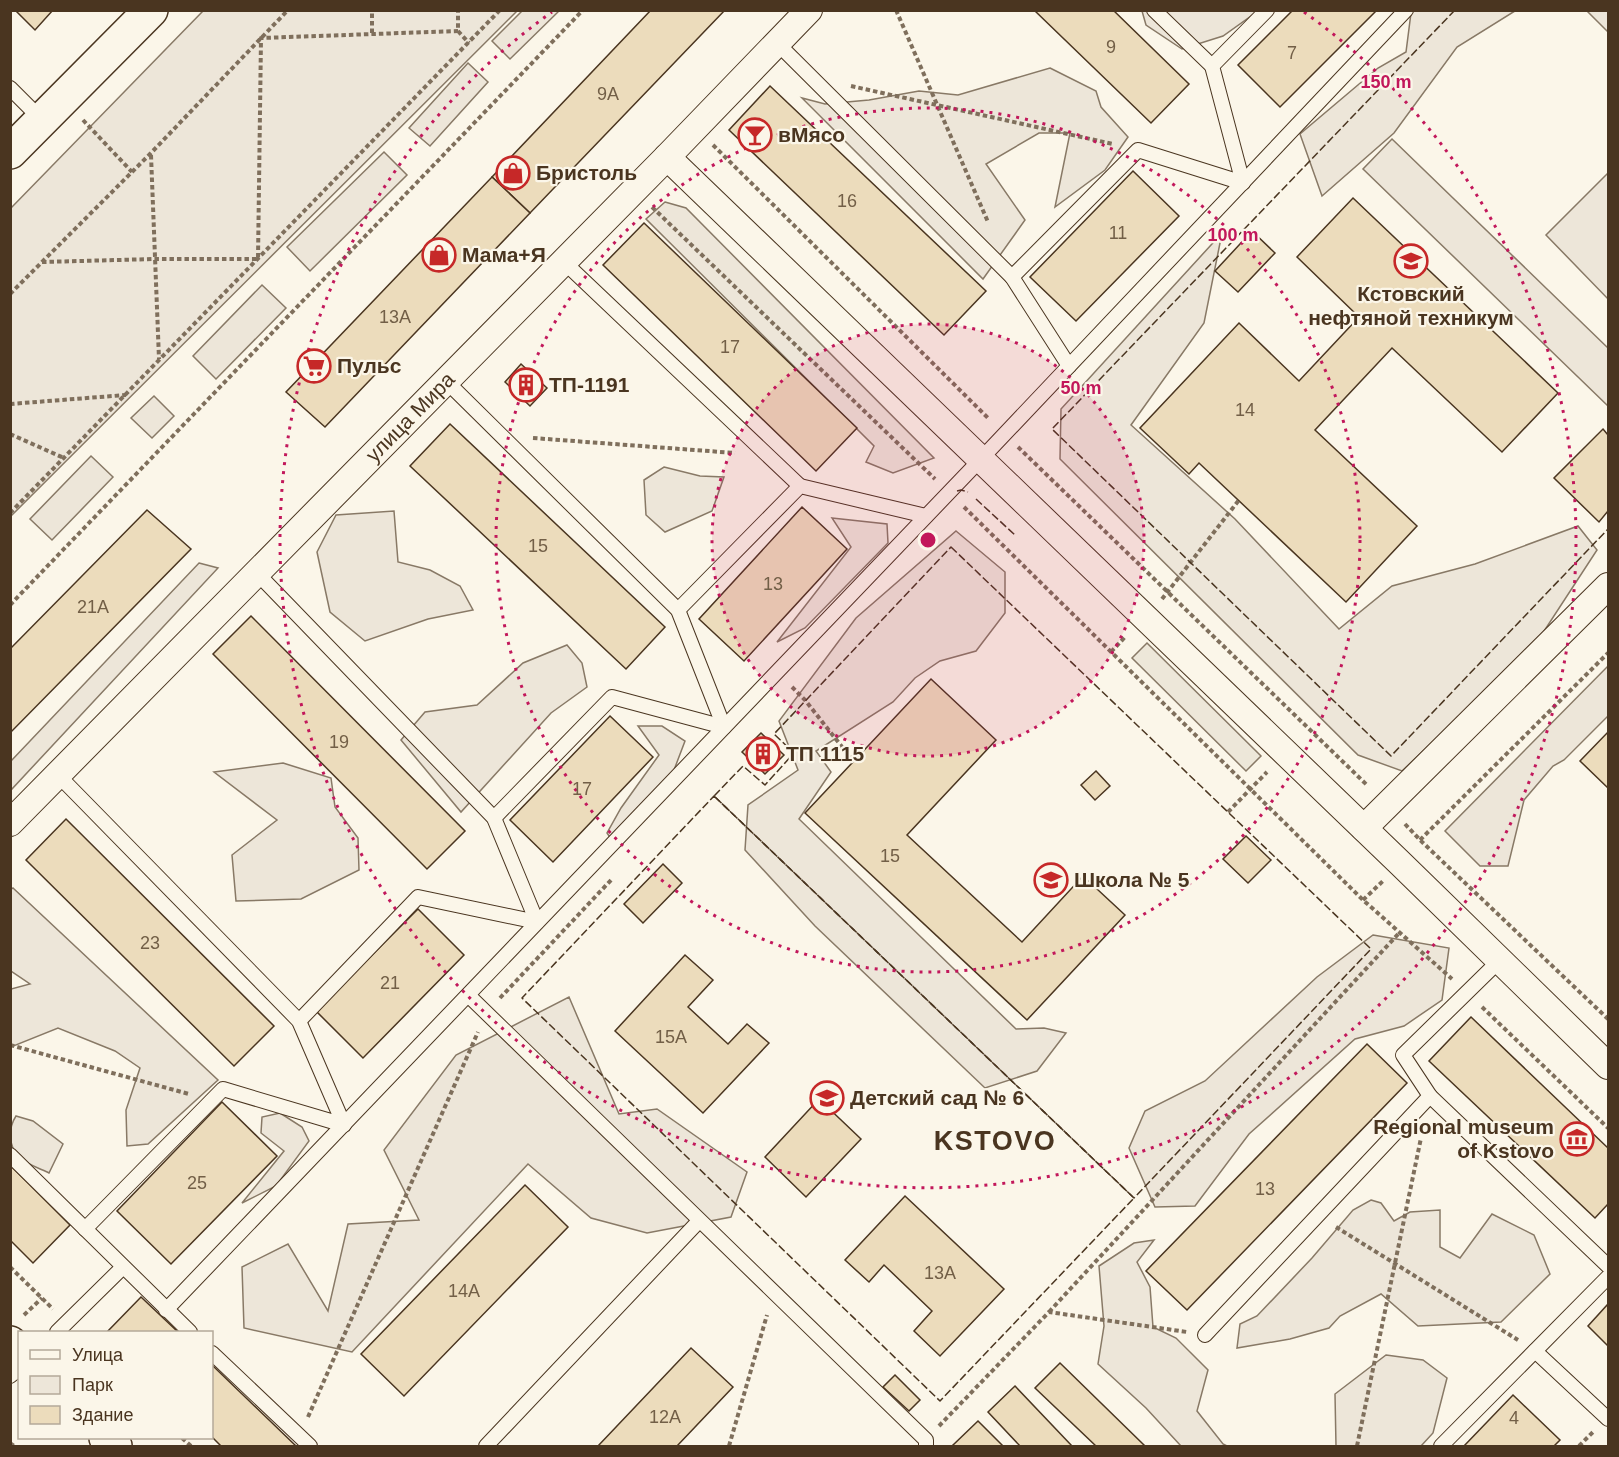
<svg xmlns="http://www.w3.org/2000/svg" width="1619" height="1457" viewBox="0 0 1619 1457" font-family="Helvetica,sans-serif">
  <rect width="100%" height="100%" fill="#fbf6e9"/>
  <g fill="#ede6d9" stroke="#887966" stroke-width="1.5">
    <path d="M523,10L559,11L510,59L492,41Z"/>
    <path d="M203,11H517L11,516V208Z"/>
    <path d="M1142,11H1258L1223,36L1182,49L1146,25Z"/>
    <path d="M1414,11H1515L1457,47L1394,133L1322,196L1300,134L1378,68L1406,52L1411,13Z"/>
    <path d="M1587,11H1608V32Z"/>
    <path d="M468,63L488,82L430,146L409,128Z"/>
    <path d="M1050,68L1096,91L1101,107L1128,137L1105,170L1055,207L1070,133H1039L986,164L1025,220L983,279L802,98L825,104L869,100L919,91L958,95Z"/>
    <path d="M1392,139L1608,348V406L1363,169Z"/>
    <path d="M384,152L407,175L310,271L287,247Z"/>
    <path d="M1608,173V299L1546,235Z"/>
    <path d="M665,202L686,208L934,458L893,473L866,462L874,446L646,219Z"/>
    <path d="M1222,233L1204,323L1131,425L1235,519L1339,629L1392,586L1475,564L1578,526L1597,550L1535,645L1402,771L1358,755L1060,459L1061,409Z"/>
    <path d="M262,285L286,308L216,379L193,356Z"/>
    <path d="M154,396L174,416L152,438L131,418Z"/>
    <path d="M91,456L113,477L52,540L30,519Z"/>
    <path d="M664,467L700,476L724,477L712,511L665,532L646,515L644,480Z"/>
    <path d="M394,511L398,562L430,570L460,586L473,610L428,619L365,641L330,612L317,552L336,515Z"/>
    <path d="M832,518L887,524L888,543L805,628L777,642L851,547Z"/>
    <path d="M956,531L1005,572V613L976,651L940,661L915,678L893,702L816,751L831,772L799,819L1016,1029L1044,1028L1066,1033L1037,1071L985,1088L815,926L745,850L748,805L798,770L779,721L856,618Z"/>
    <path d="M199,563L218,568L11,790V761Z"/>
    <path d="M567,645L582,663L587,687L551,713L461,812L401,740L425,712L477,705L523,663Z"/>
    <path d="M1608,666V716L1564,760L1553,766L1524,800L1508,866H1480L1445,831Z"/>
    <path d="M638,726H662L685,741L674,770L611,839L607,833L621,808L659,755Z"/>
    <path d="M283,763L331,778L335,807L358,838L359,870L301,899L236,901L232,855L277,820L214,772Z"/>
    <path d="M13,888L218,1080L148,1144L127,1146L126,1110L140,1068L115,1051L58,1028L11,1047V989L30,984L11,971L10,890Z"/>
    <path d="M1373,935L1449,948L1442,1000L1404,1026L1355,1039L1249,1134L1195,1206L1155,1207L1129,1148L1145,1111L1205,1081L1317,977Z"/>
    <path d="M569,997L619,1114L657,1109L747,1172L731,1217L647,1233L591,1218L528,1164L352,1352L244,1328L242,1267L288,1244L328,1311L348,1224L419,1220L384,1150L456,1055Z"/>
    <path d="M280,1113L302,1127L309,1141L276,1186L242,1203L284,1151L261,1133L262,1117Z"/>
    <path d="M16,1116L33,1121L63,1144L49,1173C41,1169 26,1164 19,1157C8,1146 8,1128 16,1116Z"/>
    <path d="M1371,1200L1381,1203L1394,1221L1410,1212L1440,1210V1247L1460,1258L1492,1214L1534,1235L1550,1274L1501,1322L1418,1326L1381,1294L1340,1316L1329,1328L1290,1339L1237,1348L1240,1324L1257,1316L1312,1258L1353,1210Z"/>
    <path d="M1154,1240L1137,1262L1150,1287L1153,1327L1176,1338L1208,1370L1197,1411L1223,1444L1227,1446H1181L1146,1408L1098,1364L1104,1326L1099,1266L1134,1243Z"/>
    <path d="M1386,1355L1423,1360L1447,1378L1433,1433L1421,1446H1336L1335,1394Z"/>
  </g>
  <path fill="#ede7d9" stroke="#887966" stroke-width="1.5" d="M1147,643L1261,756L1246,771L1132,658Z"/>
  <g fill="#ecdcbc" stroke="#4a3520" stroke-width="1.5">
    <path d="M15,10H53L35,30Z"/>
    <path d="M651,10H725L530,213L492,177Z"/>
    <path d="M1034,10H1113L1189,84L1151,123Z"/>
    <path d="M1293,10H1377L1280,107L1238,65Z"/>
    <path d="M770,86L986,291L944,335L729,130Z"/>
    <path d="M1133,171L1179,216L1076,321L1030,277Z"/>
    <path d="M492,177L530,213L325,427L286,392Z"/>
    <path d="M1353,198L1558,393L1502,452L1392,348L1315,430L1417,526L1346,602L1199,463L1189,474L1140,428L1239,323L1299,381L1359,317L1297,257Z"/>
    <path d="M644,223L857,428L816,471L603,265Z"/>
    <path d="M1252,231L1275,253L1238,292L1215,271Z"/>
    <path d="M521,364L547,388L530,406L505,382Z"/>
    <path d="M450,424L665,627L626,669L410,466Z"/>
    <path d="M1603,429L1608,435V511L1599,522L1554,478Z"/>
    <path d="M802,507L847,549L744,661L699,619Z"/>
    <path d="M147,510L191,549L10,733V649Z"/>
    <path d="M251,616L465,831L427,869L213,654Z"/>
    <path d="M931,679L996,740L907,835L1022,942L1083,876L1125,915L1027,1020L805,813Z"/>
    <path d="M610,716L653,757L553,862L510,820Z"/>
    <path d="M1608,732V788L1580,761Z"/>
    <path d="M761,733L784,755L765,774L742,752Z"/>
    <path d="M1096,771L1110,786L1095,800L1081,785Z"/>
    <path d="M66,819L274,1026L234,1066L26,860Z"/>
    <path d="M1246,836L1271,860L1248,883L1223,859Z"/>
    <path d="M663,864L682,883L643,923L624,904Z"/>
    <path d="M418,909L464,955L363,1058L316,1011Z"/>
    <path d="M685,955L713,980L688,1007L728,1044L747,1024L769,1043L703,1113L615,1031Z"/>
    <path d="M1471,1017L1608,1148V1204L1595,1218L1429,1061Z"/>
    <path d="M1367,1044L1407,1083L1187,1310L1146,1271Z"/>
    <path d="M819,1099L861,1139L806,1197L765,1157Z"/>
    <path d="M222,1102L277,1156L171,1264L117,1211Z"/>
    <path d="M10,1165L70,1225L33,1263L10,1240Z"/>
    <path d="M525,1185L568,1227L404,1396L361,1354Z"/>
    <path d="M905,1196L1004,1289L940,1356L914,1331L932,1311L884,1265L869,1282L845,1260Z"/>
    <path d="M141,1297L178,1332H107Z"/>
    <path d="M1608,1304V1346L1588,1326Z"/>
    <path d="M691,1348L733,1387L677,1446H598Z"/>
    <path d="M1060,1363L1145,1446H1096L1035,1388Z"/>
    <path d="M212,1365L296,1446H221L212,1437Z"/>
    <path d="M895,1375L920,1400L909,1411L883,1387Z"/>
    <path d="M1015,1386L1072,1446H1020L988,1412Z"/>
    <path d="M1513,1395L1560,1440L1554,1446H1464Z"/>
    <path d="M978,1421L1003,1446H952Z"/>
  </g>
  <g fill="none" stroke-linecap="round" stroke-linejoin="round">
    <g stroke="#4a3520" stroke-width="16">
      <g id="lane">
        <path d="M1154,10L1212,66"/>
        <path d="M777,43L1012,277"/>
        <path d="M10,88L42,120"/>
        <path d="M564,262L800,486"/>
        <path d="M1069,366L1012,277L1138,150L1243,183L1212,66L1267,10"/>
        <path d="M446,381L678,610L724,727"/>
        <path d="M257,573L494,818L537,922L418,897L299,1021"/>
        <path d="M678,610L800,486L926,516"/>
        <path d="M58,775L299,1021L344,1125L223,1089L85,1229"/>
        <path d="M494,818L612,697L724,727"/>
        <path d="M468,995L926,1440V1446"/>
        <path d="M1430,1096L1608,1266"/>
        <path d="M10,1155L190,1332"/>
        <path d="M166,1310L981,459L1406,10"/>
        <path d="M57,1332L123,1267"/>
        <path d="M1205,1335L1430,1096L1403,1055L1500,960"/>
        <path d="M1535,1351L1608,1419"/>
        <path d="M212,1353L310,1446"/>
        <path d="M10,1376L20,1368"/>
        <path d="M486,1446L699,1221"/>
        <path d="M1441,1446L1608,1277"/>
      </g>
    </g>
    <g stroke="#4a3520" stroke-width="28">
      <g id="street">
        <path d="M667,157L1401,864L1608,1066"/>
        <path id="s1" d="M10,823L667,157L809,10"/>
        <path d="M1364,828L1608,586"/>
      </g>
    </g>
    <g stroke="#4a3520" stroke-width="36">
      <g id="secondary">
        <path d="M10,152L151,10"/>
        <path d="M10,1343L20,1352"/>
        <path d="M106,1438L115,1446"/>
      </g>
    </g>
    <g stroke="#7f6f5c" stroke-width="4" stroke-dasharray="4.5 3" stroke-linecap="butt">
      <path d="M896,10L988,222"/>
      <path d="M458,31L469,43"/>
      <path d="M372,33V10"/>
      <path d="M851,86L1113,144"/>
      <path d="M83,120L132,172"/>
      <path d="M713,145L989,419"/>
      <path d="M151,155L159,359"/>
      <path d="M652,207L935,479"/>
      <path d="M42,262L155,259H258L261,38L458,31V10"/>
      <path d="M10,294L150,154L288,10"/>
      <path d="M10,404L126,395"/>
      <path d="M10,434L64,458"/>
      <path d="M533,438L735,453"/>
      <path d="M1018,447L1368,786"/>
      <path d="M964,507L1363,900L1452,979"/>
      <path d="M10,513L500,10"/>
      <path d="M1162,599L1239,500"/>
      <path d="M10,605L583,10"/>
      <path d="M1111,652L1125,637"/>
      <path d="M792,687L805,700L854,762"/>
      <path d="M1228,812L1267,772"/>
      <path d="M1405,824L1420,840L1608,1019"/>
      <path d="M1420,840L1608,653"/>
      <path d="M1363,900L1383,881"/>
      <path d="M500,998L612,879"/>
      <path d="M1482,1007L1608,1128"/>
      <path d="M10,1045L189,1094"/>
      <path d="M1336,1227L1518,1340"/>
      <path d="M10,1267L53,1309"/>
      <path d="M1049,1312L1400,932"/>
      <path d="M24,1315L42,1298"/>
      <path d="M308,1417L478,1032"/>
      <path d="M939,1426L1049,1312L1187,1332"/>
      <path d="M182,1438L191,1446"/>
      <path d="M10,1443L14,1446"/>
      <path d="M729,1446L767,1315"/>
      <path d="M1357,1446L1421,1138"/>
      <path d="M1579,1446L1593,1432"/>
    </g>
    <use href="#lane" stroke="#fbf6e9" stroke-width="14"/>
    <use href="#street" stroke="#fbf6e9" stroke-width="26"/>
    <use href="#secondary" stroke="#fbf6e9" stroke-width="33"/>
    <g stroke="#4a3520" stroke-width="1.5" stroke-dasharray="8 3" stroke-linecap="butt">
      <path d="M1455,10L1052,429L1391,756L1608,529"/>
      <path d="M1607,10L1608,12"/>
      <path d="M957,491L961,490L968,492"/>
      <path d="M976,499L1016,536"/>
      <path d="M951,547L1371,949L1134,1198L714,796L743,766L765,785L794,753L774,734Z"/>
      <path d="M714,796L1134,1198L940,1401L522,998Z"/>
    </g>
  </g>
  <circle cx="928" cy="540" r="216" fill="#c2185b" fill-opacity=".12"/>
  <g fill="none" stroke="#c2185b" stroke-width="3" stroke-dasharray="3 6">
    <circle cx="928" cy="540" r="216"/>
    <circle cx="928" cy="540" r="432"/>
    <path d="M1304 12A648 648 0 1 1 552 12"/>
  </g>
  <defs>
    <g id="bar-ring" transform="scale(1.725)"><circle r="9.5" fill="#fbf6e9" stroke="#c62828" stroke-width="1.5"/><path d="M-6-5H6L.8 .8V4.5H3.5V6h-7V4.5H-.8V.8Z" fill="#c62828"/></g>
    <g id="shop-ring" transform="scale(1.725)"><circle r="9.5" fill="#fbf6e9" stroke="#c62828" stroke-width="1.5"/><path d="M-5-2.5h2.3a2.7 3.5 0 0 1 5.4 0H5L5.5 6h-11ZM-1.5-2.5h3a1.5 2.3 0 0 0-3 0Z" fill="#c62828"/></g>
    <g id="university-ring" transform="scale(1.725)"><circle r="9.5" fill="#fbf6e9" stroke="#c62828" stroke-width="1.5"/><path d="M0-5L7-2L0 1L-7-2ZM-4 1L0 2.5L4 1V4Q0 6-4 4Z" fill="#c62828"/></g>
    <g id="supermarket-ring" transform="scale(1.725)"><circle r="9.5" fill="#fbf6e9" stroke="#c62828" stroke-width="1.5"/><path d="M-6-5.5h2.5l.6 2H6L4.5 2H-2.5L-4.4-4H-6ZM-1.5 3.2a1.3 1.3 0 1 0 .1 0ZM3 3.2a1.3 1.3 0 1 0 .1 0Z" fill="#c62828"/></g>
    <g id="building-ring" transform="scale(1.725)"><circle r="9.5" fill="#fbf6e9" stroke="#c62828" stroke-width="1.5"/><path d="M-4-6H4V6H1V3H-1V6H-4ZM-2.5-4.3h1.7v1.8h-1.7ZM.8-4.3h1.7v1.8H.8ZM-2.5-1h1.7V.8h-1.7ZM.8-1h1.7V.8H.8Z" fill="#c62828"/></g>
    <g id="school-ring" transform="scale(1.725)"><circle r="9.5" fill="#fbf6e9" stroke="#c62828" stroke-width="1.5"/><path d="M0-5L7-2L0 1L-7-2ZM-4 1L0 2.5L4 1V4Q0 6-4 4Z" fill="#c62828"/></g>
    <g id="museum-ring" transform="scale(1.725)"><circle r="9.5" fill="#fbf6e9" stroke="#c62828" stroke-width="1.5"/><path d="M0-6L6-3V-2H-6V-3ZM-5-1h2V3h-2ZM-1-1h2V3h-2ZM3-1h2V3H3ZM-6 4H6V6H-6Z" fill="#c62828"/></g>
  </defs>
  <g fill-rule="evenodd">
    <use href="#bar-ring" x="755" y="135"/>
    <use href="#shop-ring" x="513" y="173"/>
    <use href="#shop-ring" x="439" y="255"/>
    <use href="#university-ring" x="1411" y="261"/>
    <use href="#supermarket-ring" x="314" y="366"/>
    <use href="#building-ring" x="526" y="385"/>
    <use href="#building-ring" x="763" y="754"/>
    <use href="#school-ring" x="1051" y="880"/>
    <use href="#school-ring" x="827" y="1098"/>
    <use href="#museum-ring" x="1577" y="1139"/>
  </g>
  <g text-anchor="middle" stroke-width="4.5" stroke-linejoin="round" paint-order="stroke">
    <g font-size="18" fill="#725f47">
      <text x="1111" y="53">9</text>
      <text x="1292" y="59">7</text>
      <text x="608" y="100">9А</text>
      <text x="847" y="207">16</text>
      <text x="1118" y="239">11</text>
      <text x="395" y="323">13А</text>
      <text x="730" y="353">17</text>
      <text x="1245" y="416">14</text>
      <text x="538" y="552">15</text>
      <text x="773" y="590">13</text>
      <text x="93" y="613">21А</text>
      <text x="339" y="748">19</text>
      <text x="582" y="795">17</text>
      <text x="890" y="862">15</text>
      <text x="150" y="949">23</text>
      <text x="390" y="989">21</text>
      <text x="671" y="1043">15А</text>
      <text x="197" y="1189">25</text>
      <text x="1265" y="1195">13</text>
      <text x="940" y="1279">13А</text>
      <text x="464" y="1297">14А</text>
      <text x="665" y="1423">12А</text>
      <text x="1514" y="1424">4</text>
    </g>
    <g font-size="21" font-weight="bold" fill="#4a3520" stroke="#fbf6e9" text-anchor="start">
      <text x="778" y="142">вМясо</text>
      <text x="536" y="180">Бристоль</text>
      <text x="462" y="262">Мама+Я</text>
      <text x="1411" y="301" text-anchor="middle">Кстовский<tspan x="1411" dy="24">нефтяной техникум</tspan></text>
      <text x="337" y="373">Пульс</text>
      <text x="549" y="392">ТП-1191</text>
      <text x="786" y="761">ТП 1115</text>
      <text x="1074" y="887">Школа № 5</text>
      <text x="850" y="1105">Детский сад № 6</text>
      <text x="1554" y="1134" text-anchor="end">Regional museum<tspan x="1554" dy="24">of Kstovo</tspan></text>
    </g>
    <g font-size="21" fill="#4a3520" stroke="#fbf6e9">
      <text dy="7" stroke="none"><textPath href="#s1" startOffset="570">улица Мира</textPath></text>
    </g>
    <g font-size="27" font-weight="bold" letter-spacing="1.5" fill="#4a3520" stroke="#fbf6e9">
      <text x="995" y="1150">KSTOVO</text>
    </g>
  </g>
  <circle cx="928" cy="540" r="9" fill="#c2185b" stroke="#fbf6e9" stroke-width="3"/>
  <g font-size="18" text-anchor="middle" font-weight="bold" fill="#c2185b" stroke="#fbf6e9" stroke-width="4.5" stroke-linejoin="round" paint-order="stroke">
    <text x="1386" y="88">150 m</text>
    <text x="1233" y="241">100 m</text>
    <text x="1081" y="394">50 m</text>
  </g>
  <rect width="1619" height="1457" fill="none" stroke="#4a3520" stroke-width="24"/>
  <rect x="18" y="1331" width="195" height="108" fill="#fbf6e9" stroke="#b4a999" stroke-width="1.5"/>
  <rect x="30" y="1350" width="30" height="9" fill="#fbf6e9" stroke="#b4a999" stroke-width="1.5"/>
  <text x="72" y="1361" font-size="18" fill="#4a3520">Улица</text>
  <rect x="30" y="1376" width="30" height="18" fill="#ede6d9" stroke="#b4a999" stroke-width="1.5"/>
  <text x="72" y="1391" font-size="18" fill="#4a3520">Парк</text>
  <rect x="30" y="1406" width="30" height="18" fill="#ecdcbc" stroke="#b4a999" stroke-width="1.5"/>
  <text x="72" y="1421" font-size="18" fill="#4a3520">Здание</text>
</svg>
